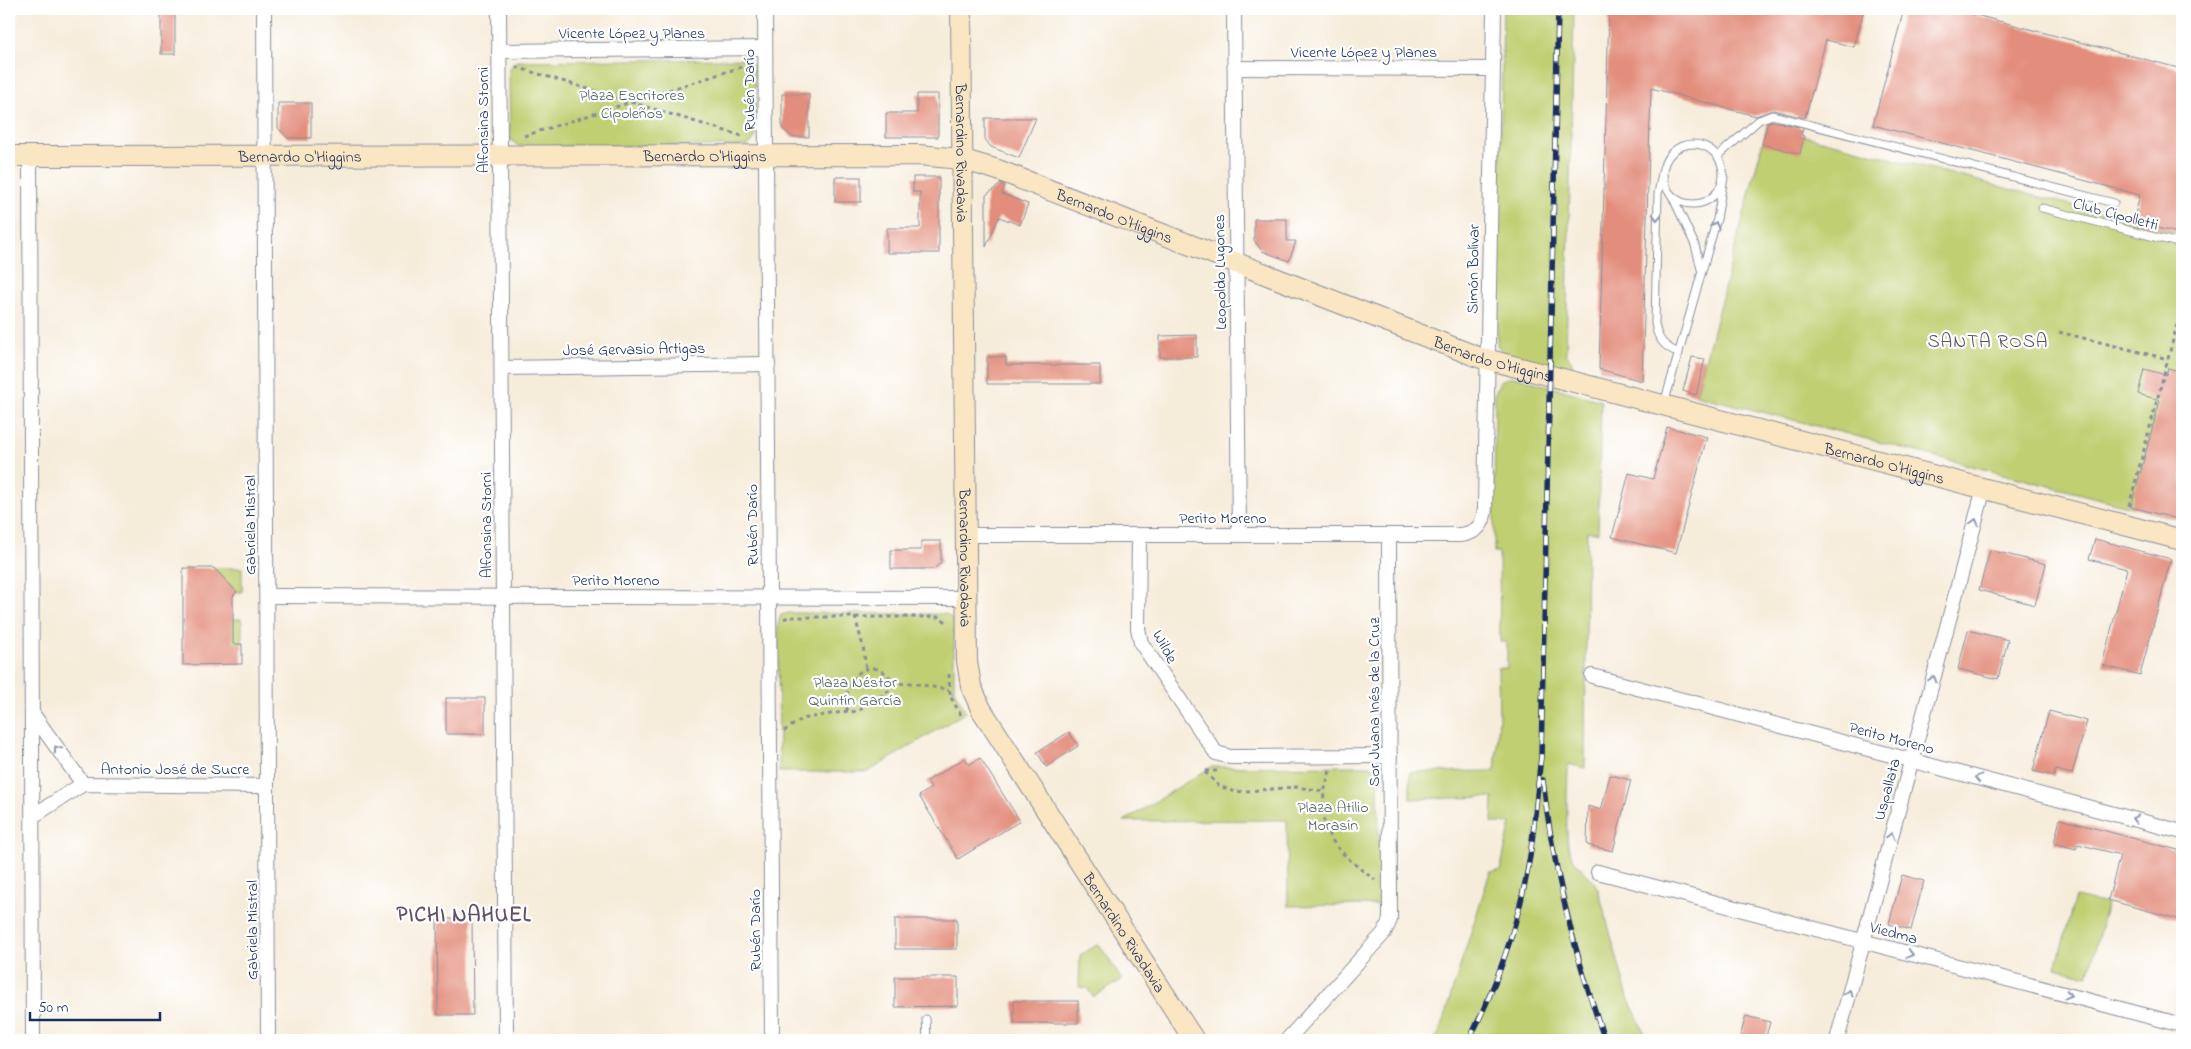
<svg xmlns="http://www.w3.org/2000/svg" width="2191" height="1049" viewBox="0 0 2191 1049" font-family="'Indie Flower',sans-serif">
  <rect width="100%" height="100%" fill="#fff"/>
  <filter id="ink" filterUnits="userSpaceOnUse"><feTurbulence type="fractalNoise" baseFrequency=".02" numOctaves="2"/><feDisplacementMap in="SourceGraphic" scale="10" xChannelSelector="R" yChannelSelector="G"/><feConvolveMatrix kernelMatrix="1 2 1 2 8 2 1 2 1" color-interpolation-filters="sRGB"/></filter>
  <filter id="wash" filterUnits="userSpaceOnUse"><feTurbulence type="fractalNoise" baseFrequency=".0096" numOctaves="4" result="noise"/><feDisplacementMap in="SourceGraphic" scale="20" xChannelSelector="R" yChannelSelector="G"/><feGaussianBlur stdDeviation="1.12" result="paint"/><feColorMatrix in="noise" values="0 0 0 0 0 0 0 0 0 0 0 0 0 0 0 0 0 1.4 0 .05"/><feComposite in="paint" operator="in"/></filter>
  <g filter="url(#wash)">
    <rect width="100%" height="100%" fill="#f6ecda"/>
    <g fill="#c0cf71" stroke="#6e7f68">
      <path d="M1503,9H1574L1566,354L1572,362V370L1503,353L1497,345Z"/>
      <path d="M746,59L752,63L755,74V138L748,146H518L510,139L509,69L516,61Z"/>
      <path d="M1767,126L2182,234V520L1696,395Z"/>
      <path d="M1510,377L1520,378L1601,401L1598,533L1587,531L1585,768L1568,764C1568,782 1564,838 1570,853C1575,865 1591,875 1598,889L1628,998L1648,1040H1434L1439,1033L1490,872L1500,871L1511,823H1492L1493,797L1410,799V772L1495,771L1499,719L1498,668H1507V642H1500L1499,552H1494L1495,393L1500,381Z"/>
      <path d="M214,568H242V592H237Z"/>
      <path d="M788,613L946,614L951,618L954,624V690L966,712L868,772H779L778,624L781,615Z"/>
      <path d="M209,619H242V644H198Z"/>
      <path d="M1369,766L1375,769L1378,775L1380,905L1288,906L1287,820L1124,821L1211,767Z"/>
      <path d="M2075,897L2107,904L2088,976L2056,968Z"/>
      <path d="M1099,944L1122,980L1093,997L1087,988L1079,987L1080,955Z"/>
    </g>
    <g id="blocks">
      <g fill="#e38d7c">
        <rect x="161" y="9" width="14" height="45"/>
        <path d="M1609,9H1864L1854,47L1826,40L1805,118L1773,110L1756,116L1651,88L1642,381L1599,369Z"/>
        <path d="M1904,9H1953L2182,69V234L2133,222L2140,195L1873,125Z"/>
        <path d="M782,94H809V137H792L782,128Z"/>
        <path d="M917,94H938V137H886V113H917Z"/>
        <path d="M278,103H311V138H288L278,128Z"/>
        <path d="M985,118H1036L1019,158L991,147L985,139Z"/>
        <path d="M1772,121L1803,128L1801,135L1804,136L1800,154L1762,144L1768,122Z"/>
        <rect x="835" y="177" width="26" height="25"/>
        <path d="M913,177H939V253H887V228H920V192H913Z"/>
        <path d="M1001,184L1005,186L1002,194L1028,204L1020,225L999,217L986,247V195Z"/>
        <path d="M1254,219H1287V241H1296L1289,261L1262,251L1254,240Z"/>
        <path d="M1197,335V357H1160V336Z"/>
        <path d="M987,357H1006V365H1100V384H987Z"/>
        <path d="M1692,357L1705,359L1696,395L1683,391Z"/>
        <path d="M2168,368L2182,372V520L2131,507L2160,400L2138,394L2144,369L2166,375Z"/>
        <path d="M1667,427L1707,437L1676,553L1612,537L1629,473L1653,479Z"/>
        <path d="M2095,539L2171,559L2140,675L2102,665L2127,569L2089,559Z"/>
        <path d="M921,541H941V562L934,569H891V550H921Z"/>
        <path d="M1990,550L2046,564L2035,605L1979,590Z"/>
        <path d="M183,568H214L237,592L233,596V644H242V664L183,665Z"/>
        <path d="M1968,630L2008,640L1998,679L1958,669Z"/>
        <rect x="446" y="698" width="39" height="36"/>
        <path d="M2049,711L2087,721L2072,774L2056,770L2054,776L2033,771Z"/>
        <path d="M1069,732L1078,746L1046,767L1037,752Z"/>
        <path d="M965,758L969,765L980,758L1020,821L958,859L919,796L931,788L927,781Z"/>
        <path d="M1610,775L1631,780L1613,851L1587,845L1588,806L1601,810Z"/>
        <path d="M2060,819L2182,851V920L2108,900L2120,855L2078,844L2076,849L2054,843Z"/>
        <path d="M1902,875L1924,881L1911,930L1889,924Z"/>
        <path d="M437,919H472L473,1015H438Z"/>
        <rect x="895" y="919" width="62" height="30"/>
        <path d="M895,977H958V1006L895,1007Z"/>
        <rect x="1014" y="1001" width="64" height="22"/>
        <path d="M1746,1016L1770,1022L1765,1040H1739Z"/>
      </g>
    </g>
  </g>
  <g filter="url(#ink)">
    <use href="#blocks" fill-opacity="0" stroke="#888e9c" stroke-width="1"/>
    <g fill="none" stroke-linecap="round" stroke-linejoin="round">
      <g stroke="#888e9c" stroke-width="9">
        <g id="lane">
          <circle cx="1693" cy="174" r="30"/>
          <path d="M1718,156L1759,120L1772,115L2114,203"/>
          <path d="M1663,168L1658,194L1655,323C1657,339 1664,347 1679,353"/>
          <path d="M1672,196L1695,245L1701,269"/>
          <path d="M2042,208L2182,244"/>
          <path d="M1664,404L1717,219L1724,177"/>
          <path d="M926,1019L927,1040"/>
        </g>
      </g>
      <g stroke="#888e9c" stroke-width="16">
        <g id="street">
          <path d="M264,9L268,1040"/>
          <path d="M499,9L506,1040"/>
          <path d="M765,9L772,1040"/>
          <path d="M1234,9L1239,535"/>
          <path d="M499,51L765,48"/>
          <path d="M1235,68L1493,69"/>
          <path d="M30,156L33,1040"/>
          <path d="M502,368L768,364"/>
          <path d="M965,535H1460C1478,533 1484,524 1485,507L1494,9"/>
          <path d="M1139,535L1138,628L1141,643L1216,753L1230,757L1390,756"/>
          <path d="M267,596L966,598"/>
          <path d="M1592,676L2182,832"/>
          <path d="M32,713L83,784"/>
          <path d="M33,816L83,784L267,786"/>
          <path d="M1598,872L2182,1025"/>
          <path d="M1287,1040L1384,933L1390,920L1389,535"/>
          <path d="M1837,1040L1984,488"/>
        </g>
      </g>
      <g stroke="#888e9c" stroke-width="22">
        <g id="secondary">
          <path id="s1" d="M961,9L967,661L971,686L981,709L1194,1040"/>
          <path id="s2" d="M9,156L919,155L961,159L998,170L1478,357L2182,540"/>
        </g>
      </g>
      <g stroke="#888e9c" stroke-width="3" stroke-dasharray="4 4" stroke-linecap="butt">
        <path d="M516,67L742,136"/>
        <path d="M524,136L748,65"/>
        <path d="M2059,332L2168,359"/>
        <path d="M2129,506L2182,306"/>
        <path d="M855,617L863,646L866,669"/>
        <path d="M784,619L788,617H939L948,623"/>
        <path d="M874,668C884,671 895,677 890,690L858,711L850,712L847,709C844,692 853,667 874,668Z"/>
        <path d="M949,674L950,696L961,715"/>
        <path d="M892,684L912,683L949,690"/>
        <path d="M784,731L802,719L848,711"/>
        <path d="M1205,771H1219"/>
        <path d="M1330,771C1311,828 1331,847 1375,880"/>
        <path d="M1205,772L1219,786L1235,792L1296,787L1323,791"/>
      </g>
      <use href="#lane" stroke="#fff" stroke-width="7"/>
      <use href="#street" stroke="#fff" stroke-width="14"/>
      <use href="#secondary" stroke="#fbe6c3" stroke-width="20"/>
      <g stroke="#1b2f5e" stroke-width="5.5">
        <g id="rail">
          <path d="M1543,780C1553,871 1574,953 1605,1040"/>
          <path d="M1469,1040C1498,983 1520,919 1530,856C1535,823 1537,790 1541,757L1558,9"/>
        </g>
      </g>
      <use href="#rail" stroke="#fff" stroke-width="4" stroke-dasharray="11" stroke-linecap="butt"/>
    </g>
    <defs><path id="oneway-chevron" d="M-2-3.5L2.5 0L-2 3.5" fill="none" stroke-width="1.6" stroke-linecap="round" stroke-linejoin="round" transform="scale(1.25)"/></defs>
    <g stroke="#8d97ae">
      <use href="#oneway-chevron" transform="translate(1657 217) rotate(92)"/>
      <use href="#oneway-chevron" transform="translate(1715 225) rotate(-74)"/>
      <use href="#oneway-chevron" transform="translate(1975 522) rotate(-75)"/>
      <use href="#oneway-chevron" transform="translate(1933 679) rotate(-75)"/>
      <use href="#oneway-chevron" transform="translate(57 749) rotate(-125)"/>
      <use href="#oneway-chevron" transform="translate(1978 778) rotate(-165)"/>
      <use href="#oneway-chevron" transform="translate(2135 819) rotate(-165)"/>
      <use href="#oneway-chevron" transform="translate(1891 836) rotate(-75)"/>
      <use href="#oneway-chevron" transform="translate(1910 954) rotate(15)"/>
      <use href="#oneway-chevron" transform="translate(1849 993) rotate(-75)"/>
      <use href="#oneway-chevron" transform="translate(2068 995) rotate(15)"/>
    </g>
  </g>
  <g text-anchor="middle" stroke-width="4.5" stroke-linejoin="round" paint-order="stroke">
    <g font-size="16" fill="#1b2f5e" stroke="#fff">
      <text x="632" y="38">Vicente López y Planes</text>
      <text x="1364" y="57">Vicente López y Planes</text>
      <text transform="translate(748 90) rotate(-90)" y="6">Rubén Darío</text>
      <text transform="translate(482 120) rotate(-90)" y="6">Alfonsina Storni</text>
      <text dy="6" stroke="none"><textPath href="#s1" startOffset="144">Bernardino Rivadavia</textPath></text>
      <text dy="6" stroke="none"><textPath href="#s2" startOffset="696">Bernardo O'Higgins</textPath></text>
      <text dy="6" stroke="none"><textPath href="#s2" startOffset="291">Bernardo O'Higgins</textPath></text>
      <text transform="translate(2116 213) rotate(15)" y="6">Club Cipolletti</text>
      <text dy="6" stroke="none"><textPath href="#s2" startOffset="1116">Bernardo O'Higgins</textPath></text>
      <text transform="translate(1472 269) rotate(-89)" y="6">Simón Bolívar</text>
      <text transform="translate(1219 272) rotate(-91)" y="6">Leopoldo Lugones</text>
      <text transform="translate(634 348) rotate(-1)" y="6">José Gervasio Artigas</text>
      <text dy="6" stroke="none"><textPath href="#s2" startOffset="1521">Bernardo O'Higgins</textPath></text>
      <text dy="6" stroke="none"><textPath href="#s2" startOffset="1926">Bernardo O'Higgins</textPath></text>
      <text x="1223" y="523">Perito Moreno</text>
      <text transform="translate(249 525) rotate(-90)" y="6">Gabriela Mistral</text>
      <text transform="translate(485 525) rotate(-90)" y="6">Alfonsina Storni</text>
      <text transform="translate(751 525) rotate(-90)" y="6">Rubén Darío</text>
      <text dy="6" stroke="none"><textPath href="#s1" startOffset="549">Bernardino Rivadavia</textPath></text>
      <text x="616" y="585">Perito Moreno</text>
      <text transform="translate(1166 646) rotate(62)" y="6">Wilde</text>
      <text transform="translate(1373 702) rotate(-90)" y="6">Sor Juana Inés de la Cruz</text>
      <text transform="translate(1892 737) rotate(15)" y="6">Perito Moreno</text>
      <text x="175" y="774">Antonio José de Sucre</text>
      <text transform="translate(1886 789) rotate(-75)" y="6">Uspallata</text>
      <text transform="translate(251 930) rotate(-90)" y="6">Gabriela Mistral</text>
      <text transform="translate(754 930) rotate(-90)" y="6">Rubén Darío</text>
      <text dy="6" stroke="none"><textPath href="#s1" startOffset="968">Bernardino Rivadavia</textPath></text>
      <text transform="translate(1894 932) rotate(15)" y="6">Viedma</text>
    </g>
    <g font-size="16" fill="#4d5f64" stroke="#fff">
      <text x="632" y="100">Plaza Escritores<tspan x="632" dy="18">Cipoleños</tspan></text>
      <text x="855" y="687">Plaza Néstor<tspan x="855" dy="18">Quintín García</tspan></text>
      <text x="1333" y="812">Plaza Atilio<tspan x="1333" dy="18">Morasín</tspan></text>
    </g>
    <g font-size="19" letter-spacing="1" fill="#615068" stroke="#fff">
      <text x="1988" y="347">SANTA ROSA</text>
    </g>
    <g font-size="21" font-weight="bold" letter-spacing="1" fill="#615068" stroke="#fff">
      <text x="464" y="921">PICHI NAHUEL</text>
    </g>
  </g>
  <rect width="2191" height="1049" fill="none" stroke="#fff" stroke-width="30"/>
  <path d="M30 1012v8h130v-8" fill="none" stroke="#1b2f5e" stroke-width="2.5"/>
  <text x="38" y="1012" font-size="15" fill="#1b2f5e" stroke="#ffffff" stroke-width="4" paint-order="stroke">50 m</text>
</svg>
